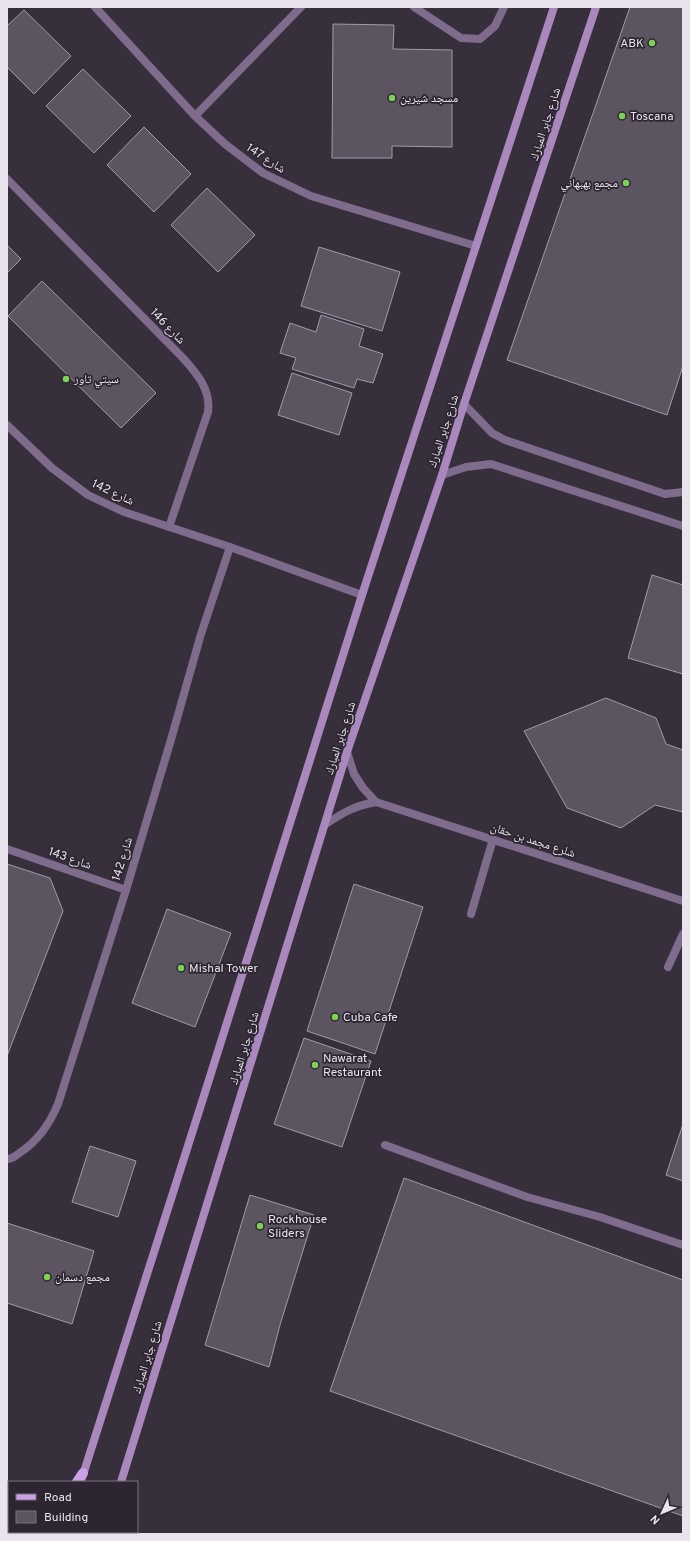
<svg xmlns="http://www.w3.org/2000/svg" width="690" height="1541" viewBox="0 0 690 1541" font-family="Overpass,'Noto Naskh Arabic',sans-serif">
  <rect width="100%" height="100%" fill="#37303c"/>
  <g fill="#5d5462" stroke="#a299a9">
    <path d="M630,7H683V366L667,415L507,360Z"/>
    <path d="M24,10L71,56L34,94L7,67V26Z"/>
    <path d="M333,24L394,25L393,49L452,50V147L392,146V158H332Z"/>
    <path d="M83,69L131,116L94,153L46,106Z"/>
    <path d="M144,127L191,174L154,212L107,165Z"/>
    <path d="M207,188L255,235L218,272L171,225Z"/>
    <path d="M7,245L21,259L7,273Z"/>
    <path d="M319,247L400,272L382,331L301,306Z"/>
    <path d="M42,281L156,393L121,428L8,316Z"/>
    <path d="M321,315L364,329L359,346L383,354L373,383L357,379L354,388L292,369L296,358L280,353L290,323L316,332Z"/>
    <path d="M292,373L352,393L339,435L278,415Z"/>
    <path d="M652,575L683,585V674L628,658Z"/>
    <path d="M606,698L656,718L666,744L683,750V812L655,805L621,828L567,808L524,731Z"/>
    <path d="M7,864L50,878L63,911L7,1056Z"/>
    <path d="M354,884L423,907L375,1054L307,1031Z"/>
    <path d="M167,909L231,933L195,1027L132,1003Z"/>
    <path d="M304,1038L371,1061L342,1147L274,1124Z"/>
    <path d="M683,1124V1181L666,1175Z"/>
    <path d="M90,1146L136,1161L118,1217L72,1202Z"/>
    <path d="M404,1178L683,1280V1516L330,1391Z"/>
    <path d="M250,1195L314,1215L280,1325L269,1367L205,1345Z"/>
    <path d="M7,1223L94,1251L72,1324L7,1303Z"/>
  </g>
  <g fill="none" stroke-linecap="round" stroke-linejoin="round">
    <g stroke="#7f6b8c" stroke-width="8">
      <path d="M414,7L461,38L480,39L495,26L504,7"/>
      <path d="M195,116L301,7"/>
      <path d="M471,914L493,839"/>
      <path d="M668,967L683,934"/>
      <path d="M385,1145L527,1197L600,1217L683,1245"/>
    </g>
    <g stroke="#7f6b8c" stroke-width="8">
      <path d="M95,7L195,116L225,144L263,173L311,196L476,246"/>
      <path d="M7,179L183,358C197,374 211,389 208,412L169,527"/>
      <path d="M464,404L492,433L505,440L665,494L683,492"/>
      <path d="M7,425L52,468L88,495L124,512L230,547L362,595"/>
      <path d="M442,475L466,467L491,464L683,526"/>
      <path d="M376,802L683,901"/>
      <path d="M326,824C344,812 354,806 376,802L363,788L354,774L347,752"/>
      <path d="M7,849L126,890"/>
      <path d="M7,1159C12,1159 15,1156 18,1154C38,1141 49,1125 58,1104L126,890L170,743L201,634L230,547"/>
    </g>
    <g stroke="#a989bd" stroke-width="8">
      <path d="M82,1478L201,1105L362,595L554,7"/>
      <path d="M121,1482L347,752L442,475L464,404L596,7"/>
      <path d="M65,1534L66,1532"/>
      <path d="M105,1534L106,1532"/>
    </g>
    <g stroke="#caa1e4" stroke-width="10">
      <path d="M77,1482L83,1473"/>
      <path d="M112,1532L113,1534"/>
      <path d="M36,1534L39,1532"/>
    </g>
  </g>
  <g fill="#7ed153" stroke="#2d2632" stroke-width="1.5">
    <circle cx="652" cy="43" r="4"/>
    <circle cx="392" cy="98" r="4"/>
    <circle cx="622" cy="116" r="4"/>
    <circle cx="626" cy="183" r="4"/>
    <circle cx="66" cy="379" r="4"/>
    <circle cx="181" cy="968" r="4"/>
    <circle cx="335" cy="1017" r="4"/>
    <circle cx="315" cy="1065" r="4"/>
    <circle cx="260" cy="1226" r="4"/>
    <circle cx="47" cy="1277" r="4"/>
  </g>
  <g text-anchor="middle" stroke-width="3.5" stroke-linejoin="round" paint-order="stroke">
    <g font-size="12" fill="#e8e3ec" stroke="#2d2632" text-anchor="start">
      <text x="644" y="47" text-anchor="end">ABK</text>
      <text x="400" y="102">مسجد شيرين</text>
      <text x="630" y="120">Toscana</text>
      <text x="618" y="187" text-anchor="end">مجمع بهبهاني</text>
      <text x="74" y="383">سيتي تاور</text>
      <text x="189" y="972">Mishal Tower</text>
      <text x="343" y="1021">Cuba Cafe</text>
      <text x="323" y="1062">Nawarat<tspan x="323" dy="14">Restaurant</tspan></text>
      <text x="268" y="1223">Rockhouse<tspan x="268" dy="14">Sliders</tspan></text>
      <text x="55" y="1281">مجمع دسمان</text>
    </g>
    <g font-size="12" fill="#e8e3ec" stroke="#2d2632">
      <text transform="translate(545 124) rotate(-72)" y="4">شارع جابر المبارك</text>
      <text transform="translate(266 158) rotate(33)" y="4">شارع 147</text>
      <text transform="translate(168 326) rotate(46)" y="4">شارع 146</text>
      <text transform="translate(443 431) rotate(-72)" y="4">شارع جابر المبارك</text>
      <text transform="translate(113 492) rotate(25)" y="4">شارع 142</text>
      <text transform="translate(340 738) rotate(-72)" y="4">شارع جابر المبارك</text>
      <text transform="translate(533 840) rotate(18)" y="4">شلرع مجمد بن حقان</text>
      <text transform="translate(70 858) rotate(19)" y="4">شارع 143</text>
      <text transform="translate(122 859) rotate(-73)" y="4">شارع 142</text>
      <text transform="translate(244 1048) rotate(-73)" y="4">شارع جابر المبارك</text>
      <text transform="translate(147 1357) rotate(-73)" y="4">شارع جابر المبارك</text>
    </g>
  </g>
  <rect width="690" height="1541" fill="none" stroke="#e8e3ec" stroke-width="16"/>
  <rect x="8" y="1481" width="130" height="52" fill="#2d2632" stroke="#78727c"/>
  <rect x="16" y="1494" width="20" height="6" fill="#caa1e4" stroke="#78727c"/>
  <text x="44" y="1501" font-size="12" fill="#e8e3ec">Road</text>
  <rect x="16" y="1511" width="20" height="12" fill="#5d5462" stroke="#78727c"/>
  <text x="44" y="1521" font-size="12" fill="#e8e3ec">Building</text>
  <g transform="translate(662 1513) rotate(226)" stroke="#2d2632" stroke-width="3" paint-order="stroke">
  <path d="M0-3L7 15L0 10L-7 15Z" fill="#e8e3ec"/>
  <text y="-6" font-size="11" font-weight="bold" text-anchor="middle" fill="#e8e3ec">N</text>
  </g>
</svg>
